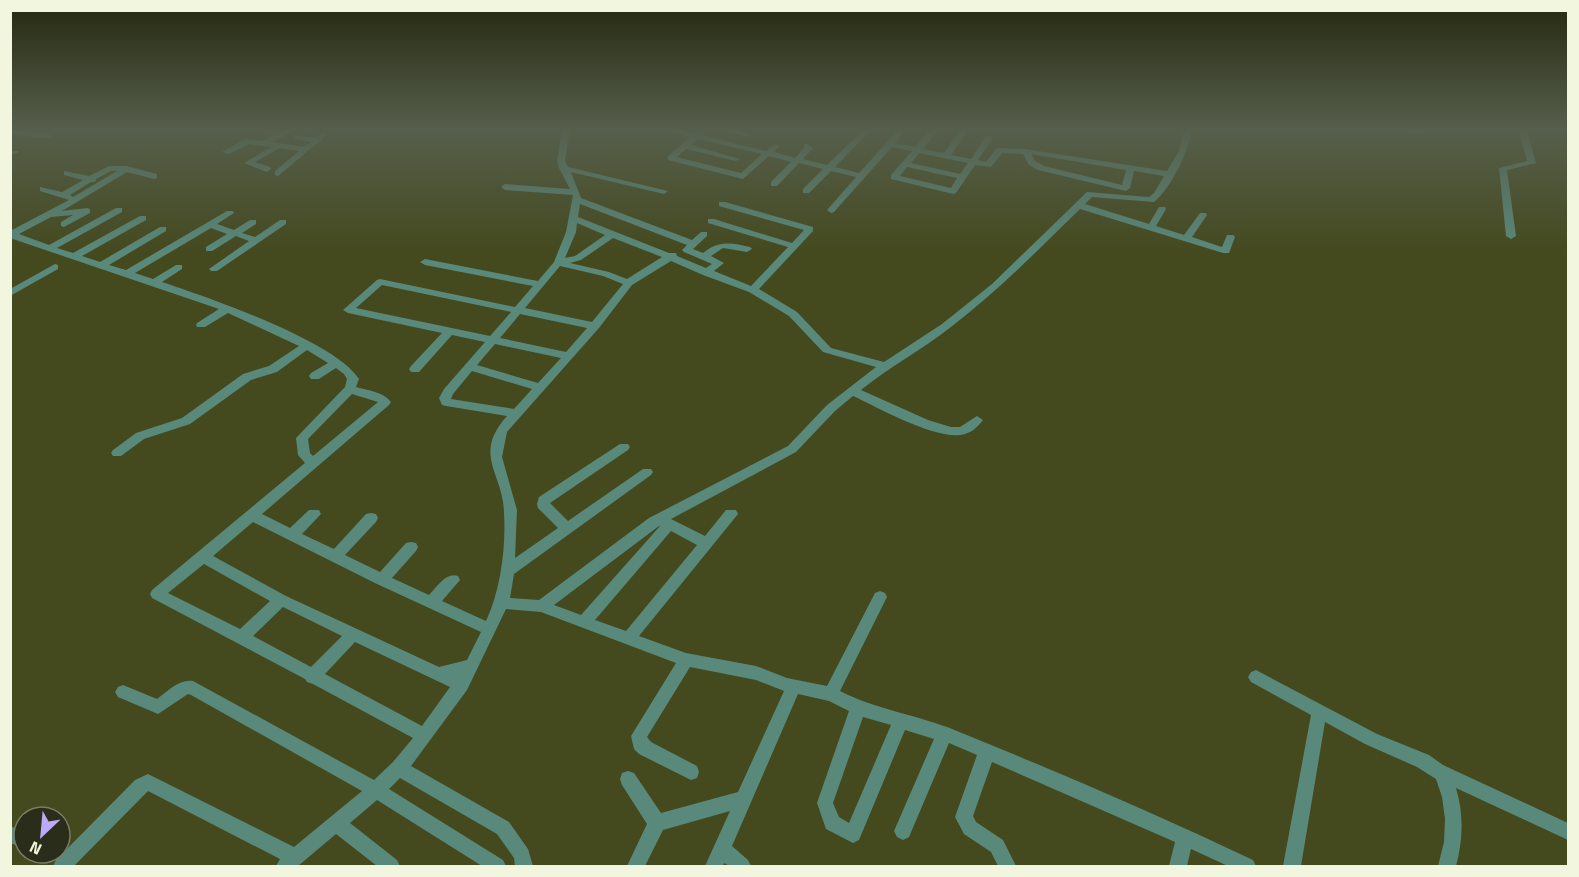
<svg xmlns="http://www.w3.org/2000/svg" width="1579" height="877" viewBox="0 0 1579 877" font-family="'Titillium Web',sans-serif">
  <rect width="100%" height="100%" fill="#44491e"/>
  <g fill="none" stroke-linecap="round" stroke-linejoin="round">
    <g fill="#59897b" fill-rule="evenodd">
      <path d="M10,130L49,134L53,136L49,138L10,134Z"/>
      <path d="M258,130L280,132L284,130H294L272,142L304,147L311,142L295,139V135L315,138L323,133L327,135L278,176L275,175V171L299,151L280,148L255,162L270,167L271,169L267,172L244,163L271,147L249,144L229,154L222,152L245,139L263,141L274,135Z"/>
      <path d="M562,130H570L565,160L568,167L668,191L664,194L571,172L581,198L692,240L701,232H707V236L693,249L703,253C719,240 732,243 750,247L752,249L747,252L723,248L711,256L724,263L714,271L751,286L788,247L708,223V219H714L792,243L804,230L719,206V202H725L813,227V231L759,289L797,312L831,348L884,362L942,324L992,284L1087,192L1149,197L1154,193L1164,176L1134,171L1130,188L1126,191L1038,170L1029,165L1023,154L1002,153L991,167L975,165L956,193L953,194L891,179V175L912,151L892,147L834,212L831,213L827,210L856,177L831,171L809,193H803V189L823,169L799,163L777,186H771V182L791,162L769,156L743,179L668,160V156L690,137L667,130H680L695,133L702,130L705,132L702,135L766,151L776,144L780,146L774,152L795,158L804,148V144H807L813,148L803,159L827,165L863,130H871L835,167L859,173L898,130H906L895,143L915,147L930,130H938L923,149L944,153L960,130H968L951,155L971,159L986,136H992L993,138L978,160L986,162L997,148L1025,149L1167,171L1179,151L1184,130H1192C1188,152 1172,187 1154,202L1092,197L1085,204L1149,224L1159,207H1165L1166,209L1156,226L1184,235L1200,213H1206L1207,215L1192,237L1222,247L1227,235H1233L1235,237L1229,253H1223L1080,209C1038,250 998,291 951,327C922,350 889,367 861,390L928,420L951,427H960L977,416L983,420C977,428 970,434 960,435C932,438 879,408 853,396L835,411L796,452L671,519L705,536L726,510H736L738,514L639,636L686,653L756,666L787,678L827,686L875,593L880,591L885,593L887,597L840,691C877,710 919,715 957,731C1056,771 1156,814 1253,860L1256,866H1228L1191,849L1187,866H1169L1175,842L992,762L973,816L976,822L1003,840L1016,866H998L991,852L964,834L955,817L977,755L949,743L909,837L903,840L897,837L894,831L934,739L905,730L859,840L853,843L826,829L817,803L849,711L829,701L798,694L732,846L748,860L751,866H729L724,863L723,866H705L730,811L663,830L645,866H627L647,824L622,785L620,779L622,773L628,771L634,773L661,813L738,792L784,691L756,680L690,667L647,737L651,742L697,766L699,772L697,778L691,780L639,754L634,749L631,736L676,663L541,612L506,609L467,690L411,766L509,822L528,849L533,866H515L514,858L497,834L400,778L389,789L503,860L506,866H482L377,800L350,823L397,860L400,866H377L336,834L298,866H276L280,859L148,791L74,866H53L56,860L135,780L148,774L294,847L362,791L191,695L188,694L158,714L118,697L115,692L118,687L123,685L157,699C168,691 179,679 193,681L374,780L393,762L413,738L313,684L307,682L305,679L152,598L150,594L152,590L305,463L298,455L296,438L345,387L347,379L344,374L336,368L319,379H311L309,376L311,373L328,363L307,350L277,372L251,380L190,424L144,439L121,456H113L111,453L113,450L136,433L182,418L243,374L269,366L299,346L228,313L205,327H197L196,325L197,323L219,309L10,238V231L69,200L40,191V187L62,192L83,180L64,175V171L89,176L109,166H126L157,174V178L154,179L127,172L62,211L87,208L90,209V213L64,227L61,226V222L73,215L51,217L19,234L49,245L116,208H122V212L57,248L73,253L140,216H146V220L82,256L100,262L160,227H166V231L109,265L126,270L227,211H233L234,213L217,224L234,230L250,220H256V224L242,233L255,237L280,220H286V224L217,271H211L209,269L249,241L236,236L212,251H206V247L227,234L211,228L135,273L153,279L176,265H182V269L162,282C207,297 335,341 359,379L356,387C369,391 382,391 391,402L389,405L262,514L290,528L309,510H319L321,514L302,534L334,549L366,514L371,513L376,514L378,518L376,522L345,555L380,572L406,543L411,542L416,543L418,547L416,551L392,578L429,595C437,587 446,572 458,576L460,580L442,601L486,621C501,589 506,547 504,512C503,473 472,455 507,416L446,406L442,405L439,398L444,389L485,342L452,335L419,372H411L409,369L411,366L442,333L348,313L343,310L377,280L380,279L515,307L533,286L425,265L420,262L425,259L538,281L554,262L566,232L573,195L505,190L501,187L505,184L570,189L559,168L557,160ZM698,139L762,154L741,173L677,157L686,149L736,161L740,159L691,145ZM919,153L968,163L960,174L911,163ZM1031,154L1126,170L1122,185L1044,166L1035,161ZM907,167L957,178L951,188L900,176ZM111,171H117L73,197L70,195L91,182H95L96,179ZM580,204L687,245L682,250L684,252L712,264L706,268L677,256L676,253H669L578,217ZM577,223L605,235L575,256L565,258L576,232ZM613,238L662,257L627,279L609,272L570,263L581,260ZM671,261L703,275L749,292L789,316L823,352L876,367L827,405L788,446L649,518L539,600L510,598L514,574L651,475L653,472L651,469H643L568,521L550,503L628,450L630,447L628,444H620L539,497L537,504L538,508L558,528L515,558L517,510L502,457L507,432L599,328L632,285ZM560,266L603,276L623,284L592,322L525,308ZM382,285L511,312L490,336L356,308ZM520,314L587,328L566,352L500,338ZM495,344L561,358L538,383L477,365ZM472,371L532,389L514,409L451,399L453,394ZM352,394L378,402L313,456L310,453L308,439ZM253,522L377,584L481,632L467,660L439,667L286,596L213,556ZM659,526H660L581,615L554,605ZM671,531L697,545L626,631L595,620ZM204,564L270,601L240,629L168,593ZM283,607L342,636L311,667L253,636ZM355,642L450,687L422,726L325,674ZM863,717L891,725L849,823L839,817L833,803Z"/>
      <path d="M724,130H737L752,135L748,137Z"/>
      <path d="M1408,130H1424C1421,134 1411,134 1408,130Z"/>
      <path d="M1519,130H1527L1536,163L1507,170L1516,236L1511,239L1506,236L1499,168L1527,161Z"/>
      <path d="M10,151H18L19,153L10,155Z"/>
      <path d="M55,264L58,265V269L10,296V289Z"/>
      <path d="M1256,670L1377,734L1429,755L1443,765L1568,823V840L1456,788C1464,815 1463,840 1456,866H1438L1444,842L1445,819L1442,797L1436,779L1417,767L1365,744L1325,722L1301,866H1283L1311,715L1251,682L1248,677L1251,672Z"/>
      <path d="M10,826L24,832V848L10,843Z"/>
    </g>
  </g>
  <linearGradient id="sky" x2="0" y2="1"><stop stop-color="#252810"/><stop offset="0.51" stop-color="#565f4c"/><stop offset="1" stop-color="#565f4c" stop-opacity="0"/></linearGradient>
  <rect width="1579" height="253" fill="url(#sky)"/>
  <rect width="1579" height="877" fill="none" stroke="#f2f6df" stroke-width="24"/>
  <g transform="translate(42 835) rotate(206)"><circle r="28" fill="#2b2d1b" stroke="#7b7d69" stroke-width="1.5"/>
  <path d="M0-4.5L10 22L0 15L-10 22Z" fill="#bcaaf6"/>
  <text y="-9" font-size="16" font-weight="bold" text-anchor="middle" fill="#f2f6df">N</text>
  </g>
</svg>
